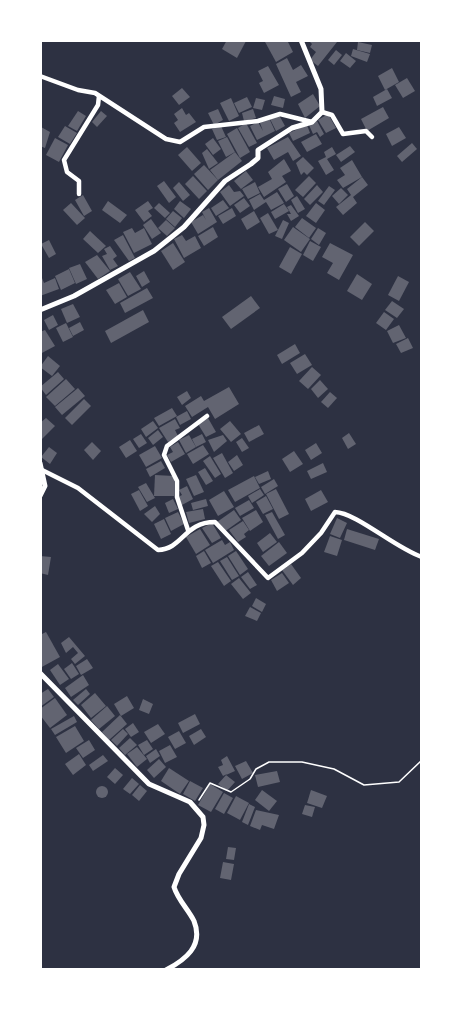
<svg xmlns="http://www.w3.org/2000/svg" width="462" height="1010" viewBox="0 0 462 1010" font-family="'Roboto Serif',serif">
  <rect width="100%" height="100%" fill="#2d3142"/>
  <g fill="#626471">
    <path d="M227,40L246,41L237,58L222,49Z"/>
    <path d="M264,40H287L293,52L276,62Z"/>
    <path d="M308,40H335L337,42L318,66L310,60L316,52L310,47L312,44Z"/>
    <path d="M358,42L372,45L370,53L357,50Z"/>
    <path d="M353,49L370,54L367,62L351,56Z"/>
    <path d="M336,50L342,55L334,65L328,60Z"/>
    <path d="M346,53L356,61L350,68L340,61Z"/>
    <path d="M287,58L293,70L301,65L308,76L296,82L301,92L291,97L276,64Z"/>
    <path d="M268,66L279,85L264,93L259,83L263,81L258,71Z"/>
    <path d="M392,68L399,82L385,90L378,76Z"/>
    <path d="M407,78L415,91L403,98L395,85Z"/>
    <path d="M182,88L190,97L179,105L172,96Z"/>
    <path d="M387,89L392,98L377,106L373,97Z"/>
    <path d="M313,94L320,106L305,118L298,104Z"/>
    <path d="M274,96L285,99L283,108L271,105Z"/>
    <path d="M247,97L252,107L239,113L234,103Z"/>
    <path d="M231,98L239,116L229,121L220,103Z"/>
    <path d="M256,98L265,100L262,110L253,108Z"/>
    <path d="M383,107L389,118L367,131L361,119Z"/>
    <path d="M182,108L186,115L189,113L196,122L180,132L174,123L178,120L174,114Z"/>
    <path d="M218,109L223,120L214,125L208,113Z"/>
    <path d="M253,109L256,118L244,121L242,113Z"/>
    <path d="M78,111L86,116L77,131L68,126Z"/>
    <path d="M101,111L107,116L97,127L92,122Z"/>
    <path d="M328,114L336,128L326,133L318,120Z"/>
    <path d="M279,115L285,126L276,131L270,119Z"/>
    <path d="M269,118L275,131L257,140L250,126L258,122L263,131L260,123Z"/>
    <path d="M317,121L324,134L320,137L317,132L313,134L309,125Z"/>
    <path d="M246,123L257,143L249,147L238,128Z"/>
    <path d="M307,125L310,133L293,141L289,133Z"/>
    <path d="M65,126L77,133L70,144L58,137Z"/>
    <path d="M221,126L226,137L217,140L212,129Z"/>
    <path d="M41,127L50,132L45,148L40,146Z"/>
    <path d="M399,127L406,138L392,146L386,134Z"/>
    <path d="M237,128L250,152L240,158L227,134Z"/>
    <path d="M316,134L322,144L307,152L301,142Z"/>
    <path d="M227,137L235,152L226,157L218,141Z"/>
    <path d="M288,137L301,156L293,161L288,152L274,160L267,148Z"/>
    <path d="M55,138L68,145L59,162L46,155Z"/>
    <path d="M213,138L221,149L213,155L205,144Z"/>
    <path d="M412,143L417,149L402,162L397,156Z"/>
    <path d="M350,146L355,152L341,162L336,155Z"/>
    <path d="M187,147L201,163L192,171L178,155Z"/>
    <path d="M332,147L336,154L327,159L334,170L326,175L318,161L326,157L324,152Z"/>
    <path d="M207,149L218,163L209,169L202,153Z"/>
    <path d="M235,152L242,161L218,180L210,170Z"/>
    <path d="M303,157L314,168L307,175L304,172L301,175L296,163Z"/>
    <path d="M284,159L291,171L282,176L286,182L264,197L258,187L272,179L268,172Z"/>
    <path d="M352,160L362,177L343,188L337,180L345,175L340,168Z"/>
    <path d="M204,165L218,180L208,190L194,174Z"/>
    <path d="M246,171L253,180L241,189L234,181Z"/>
    <path d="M193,176L207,191L199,199L185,184Z"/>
    <path d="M309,176L316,183L303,197L295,190Z"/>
    <path d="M362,177L368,185L353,197L357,203L343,215L336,207L351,195L347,189Z"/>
    <path d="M164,181L176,197L169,203L157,186Z"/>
    <path d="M179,182L190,195L183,201L173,188Z"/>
    <path d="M255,182L260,193L248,199L242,189Z"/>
    <path d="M287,184L294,196L286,202L278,189Z"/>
    <path d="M229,185L234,192L240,191L244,196L230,206L220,192Z"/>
    <path d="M317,185L323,192L310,205L304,199Z"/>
    <path d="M329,186L335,190L324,205L318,201Z"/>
    <path d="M341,188L348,195L339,204L332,196Z"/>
    <path d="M277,192L284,203L271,210L266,202L254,210L249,200L260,194L264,200Z"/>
    <path d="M83,195L92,211L84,216L75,200Z"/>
    <path d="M297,196L305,209L298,213L291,200Z"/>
    <path d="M244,198L250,206L240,213L234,205Z"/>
    <path d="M223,200L229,208L216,216L211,208Z"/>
    <path d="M108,201L127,215L120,223L102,210Z"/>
    <path d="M148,201L153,208L148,211L152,216L144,222L135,210Z"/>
    <path d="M180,201L191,209L184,218L174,209Z"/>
    <path d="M71,203L85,218L77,225L63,210Z"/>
    <path d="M159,203L170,213L165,218L154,208Z"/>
    <path d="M316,203L325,210L316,223L306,216Z"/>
    <path d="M284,204L289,211L275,219L271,212Z"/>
    <path d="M291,205L299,216L291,221L287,214H291L287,207Z"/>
    <path d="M209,208L217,222L198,234L191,222L203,215L206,220L202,212Z"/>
    <path d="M232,208L236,216L223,224L218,216Z"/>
    <path d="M173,211L182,218L175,227L166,219Z"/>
    <path d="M254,211L260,222L247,230L241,219Z"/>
    <path d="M268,213L278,230L269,234L260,218Z"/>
    <path d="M302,218L316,228L309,238L295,227Z"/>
    <path d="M151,219L161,233L152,239L143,225Z"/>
    <path d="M166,220L175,228L167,236L158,228Z"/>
    <path d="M283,220L289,223L282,239L275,236Z"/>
    <path d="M365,222L374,231L359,246L350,237Z"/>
    <path d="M213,227L218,237L204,246L198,236Z"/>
    <path d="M293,227L310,239L301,252L284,240Z"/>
    <path d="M132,228L135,233L144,228L152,244L134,253L123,232Z"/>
    <path d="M318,228L326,233L319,245L311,239Z"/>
    <path d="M90,231L106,246L98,253L83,239Z"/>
    <path d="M123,235L135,258L129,261L114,240Z"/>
    <path d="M182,235L186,241L195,236L201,248L184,258L174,239Z"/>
    <path d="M49,240L56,254L49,258L41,244Z"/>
    <path d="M310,241L321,247L313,261L303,255Z"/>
    <path d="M173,243L185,262L173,270L161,251Z"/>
    <path d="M330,243L353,255L339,280L327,273L333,263L322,257Z"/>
    <path d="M110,246L117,256L113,259L118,266L110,270L102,256L107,254L104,249Z"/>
    <path d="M290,247L302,254L291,274L279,267Z"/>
    <path d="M97,255L110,271L98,279L85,262Z"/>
    <path d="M80,264L87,279L76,284L69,268Z"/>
    <path d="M69,269L75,283L61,290L55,276Z"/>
    <path d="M144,271L150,282L142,287L136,276Z"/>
    <path d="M130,272L141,289L128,296L118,279Z"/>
    <path d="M40,273L44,283L55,278L59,289L40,296Z"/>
    <path d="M357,274L372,284L362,300L347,291Z"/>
    <path d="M398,276L409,282L399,301L388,295Z"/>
    <path d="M119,283L127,297L115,304L106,290Z"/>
    <path d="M147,288L153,298L125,313L120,303Z"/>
    <path d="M251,296L260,308L231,329L222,317Z"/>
    <path d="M392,301L404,309L397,318L385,310Z"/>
    <path d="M73,304L80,317L67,323L61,309Z"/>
    <path d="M143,310L149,322L111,343L105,331Z"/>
    <path d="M384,312L394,319L386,330L376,323Z"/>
    <path d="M53,315L58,325L49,330L44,320Z"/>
    <path d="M80,322L84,330L73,336L69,328Z"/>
    <path d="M66,323L73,337L63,342L56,328Z"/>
    <path d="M399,325L406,338L393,343L387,331Z"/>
    <path d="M45,330L55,346L40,354V332Z"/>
    <path d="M408,338L413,348L401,353L396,344Z"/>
    <path d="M295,344L300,353L282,364L277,355Z"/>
    <path d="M305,354L312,365L297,374L290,363Z"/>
    <path d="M48,356L60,366L52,376L40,367Z"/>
    <path d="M312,367L321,375L308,389L299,381Z"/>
    <path d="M58,372L64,379L46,395L40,387Z"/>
    <path d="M66,379L75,389L55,406L46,397Z"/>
    <path d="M320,380L328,389L318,398L311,389Z"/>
    <path d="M229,387L239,404L215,419L208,407L192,417L185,406L201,396L204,401Z"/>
    <path d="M78,388L85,396L62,415L55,407Z"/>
    <path d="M187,391L191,398L182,405L177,397Z"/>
    <path d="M330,392L337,398L328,408L321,402Z"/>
    <path d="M84,399L91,406L72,425L65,418Z"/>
    <path d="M172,408L177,416L159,426L154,418Z"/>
    <path d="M187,411L191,419L180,425L176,417Z"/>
    <path d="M46,418L55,426L40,441V423Z"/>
    <path d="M208,418L216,432L206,437L198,424Z"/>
    <path d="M175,419L180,428L175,430L178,436L168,442L159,428Z"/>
    <path d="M153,421L158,428L146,437L141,429Z"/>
    <path d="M230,421L241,434L231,442L220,429Z"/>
    <path d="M259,425L264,434L249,442L244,433Z"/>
    <path d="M158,430L163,437L153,445L148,438Z"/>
    <path d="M349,433L356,444L348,449L342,438Z"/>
    <path d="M141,434L147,443L139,448L133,439Z"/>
    <path d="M202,434L206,442L196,447L192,439Z"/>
    <path d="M189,435L196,447L186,453L179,440Z"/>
    <path d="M223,435L227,441L214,452L208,440Z"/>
    <path d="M242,438L249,448L242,452L236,442Z"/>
    <path d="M130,440L137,451L126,458L119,447Z"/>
    <path d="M92,442L101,451L93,460L84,450Z"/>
    <path d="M178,442L185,454L171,462L167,455L173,452L170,447Z"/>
    <path d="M316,443L322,453L311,460L305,450Z"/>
    <path d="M203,445L209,454L193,464L187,454Z"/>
    <path d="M155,446L162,458L146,467L139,455Z"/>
    <path d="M49,447L57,453L50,464L41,457Z"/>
    <path d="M294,451L303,464L290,472L282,459Z"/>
    <path d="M222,453L233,473L225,478L213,458Z"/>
    <path d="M237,455L243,465L234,471L228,462Z"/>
    <path d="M210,456L221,474L215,478L203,461Z"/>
    <path d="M161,461L165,468L150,477L146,469Z"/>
    <path d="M323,463L327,472L311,479L307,471Z"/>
    <path d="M205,468L213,481L206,485L198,472Z"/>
    <path d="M268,471L271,479L259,484L255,477Z"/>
    <path d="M155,475L174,476V496H154Z"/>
    <path d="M196,475L204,492L194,496L186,479Z"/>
    <path d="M254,476L260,488L235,502L228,490Z"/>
    <path d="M274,479L278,486L265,494L261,487Z"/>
    <path d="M146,483L155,498L147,502L138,487Z"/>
    <path d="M187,486L193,499L182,505L178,497L182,495L179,490Z"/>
    <path d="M260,489L264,495L252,503L248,496Z"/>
    <path d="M276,489L289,514L279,519L266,494Z"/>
    <path d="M139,490L148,506L140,511L131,494Z"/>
    <path d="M321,490L328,502L311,511L305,499Z"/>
    <path d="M224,491L234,507L218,516L209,500Z"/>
    <path d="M266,496L273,509L263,514L256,502Z"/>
    <path d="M173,499L178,509L169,513L165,503Z"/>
    <path d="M206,499L208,506L193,510L191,503Z"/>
    <path d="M249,500L254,508L240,516L235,508Z"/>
    <path d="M155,506L160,514L152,522L144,514Z"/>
    <path d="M203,509L205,519L189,523L186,512Z"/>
    <path d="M234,510L241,520L224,532L217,522Z"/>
    <path d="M256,510L263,522L250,531L242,518Z"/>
    <path d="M178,512L184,524L171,531L165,518Z"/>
    <path d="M272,512L285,535L278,539L265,515Z"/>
    <path d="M337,518L347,523L340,538L330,534Z"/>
    <path d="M164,519L171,534L161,539L154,524Z"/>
    <path d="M243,521L249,530L244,534L246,537L238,542L229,530Z"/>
    <path d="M212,523L221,538L212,543L202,528Z"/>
    <path d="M200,529L210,545L196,554L186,537Z"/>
    <path d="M347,529L379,539L375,550L344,540Z"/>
    <path d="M270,533L277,542L263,552L257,543Z"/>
    <path d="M330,536L342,540L337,556L324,552Z"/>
    <path d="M222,540L225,545L230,542L234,550L213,563L205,550Z"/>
    <path d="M279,542L287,553L269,566L261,556Z"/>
    <path d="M204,551L211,563L202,568L196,556Z"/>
    <path d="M236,551L248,569L240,575L228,556Z"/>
    <path d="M40,556L51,557L48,575L40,573Z"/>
    <path d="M227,557L239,576L232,580L220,561Z"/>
    <path d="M218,562L231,581L224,586L211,566Z"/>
    <path d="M291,564L301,578L293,585L282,570Z"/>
    <path d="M248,572L257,585L250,589L241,577Z"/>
    <path d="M282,573L289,583L277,591L271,580Z"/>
    <path d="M239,578L251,593L243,599L231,584Z"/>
    <path d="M256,598L266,604L262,612L252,606Z"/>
    <path d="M250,607L261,613L257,621L245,616Z"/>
    <path d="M46,632L60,657L40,668V635Z"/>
    <path d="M69,637L85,656L75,664L71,659L78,653L73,647L66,653L61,643Z"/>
    <path d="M87,659L93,668L81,675L76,666Z"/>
    <path d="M72,663L79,674L71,679L64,669Z"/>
    <path d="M58,664L69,679L60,685L50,670Z"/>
    <path d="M83,675L89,685L71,697L65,688Z"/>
    <path d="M48,689L54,697L40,707V694Z"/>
    <path d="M86,689L90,694L78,705L73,700Z"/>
    <path d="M95,693L106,706L91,718L81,705Z"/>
    <path d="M127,696L134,708L121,716L114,704Z"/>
    <path d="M55,698L67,715L50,728L40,715V709Z"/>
    <path d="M143,699L153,704L149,714L139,710Z"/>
    <path d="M107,706L115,716L99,729L91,720Z"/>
    <path d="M195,714L200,724L183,733L178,723Z"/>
    <path d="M120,715L127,724L109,740L102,732Z"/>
    <path d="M74,716L77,722L55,735L51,729Z"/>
    <path d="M133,723L139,732L131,737L125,729Z"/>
    <path d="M158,724L165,734L151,743L144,732Z"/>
    <path d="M75,726L84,741L66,753L56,737Z"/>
    <path d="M123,729L128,734L117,746L111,740Z"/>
    <path d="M201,729L206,737L194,745L189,736Z"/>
    <path d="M179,731L186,743L175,749L168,737Z"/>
    <path d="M130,738L137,745L125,755L119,748Z"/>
    <path d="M89,740L95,750L83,758L76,748Z"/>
    <path d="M147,740L153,749L144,755L138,745Z"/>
    <path d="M170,745L177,757L165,763L159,751Z"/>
    <path d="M137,747L147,759L137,767L127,754Z"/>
    <path d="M156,749L160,756L150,763L146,756Z"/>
    <path d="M79,754L86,765L73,775L65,764Z"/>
    <path d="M103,755L108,761L93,771L89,765Z"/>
    <path d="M227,756L235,771L226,775L235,782L227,791L218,784L227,774L223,776L218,767L223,765L221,760Z"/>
    <path d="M159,759L166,767L154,778L147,770Z"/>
    <path d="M246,761L253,773L242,779L235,766Z"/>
    <path d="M115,768L123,775L115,784L107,777Z"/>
    <path d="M169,768L189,781L180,794L161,781Z"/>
    <path d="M277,771L280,782L258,787L255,775Z"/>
    <path d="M132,778L139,784L130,794L123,789Z"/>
    <path d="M190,781L203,788L195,801L183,794Z"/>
    <path d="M210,784L223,792L211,812L198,805Z"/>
    <path d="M140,785L147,791L139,801L132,795Z"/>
    <circle cx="102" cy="792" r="6"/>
    <path d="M262,790L277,801L269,811L255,800Z"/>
    <path d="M311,790L327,796L322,808L307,803Z"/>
    <path d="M224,793L233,798L224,814L215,809Z"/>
    <path d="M236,796L249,803L240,820L227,813Z"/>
    <path d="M249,804L255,807L248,825L242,822Z"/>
    <path d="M305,805L315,807L312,817L302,814Z"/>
    <path d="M256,810L279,815L274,829L262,825L260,830L250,826Z"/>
    <path d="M228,847L236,848L234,860L226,859Z"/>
    <path d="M223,862L234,864L231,880L220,878Z"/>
  </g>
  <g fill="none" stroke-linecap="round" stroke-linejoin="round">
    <path stroke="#fff" stroke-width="1.5" d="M199,800L210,783L231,792L250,779L256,769L269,762H302L334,769L364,785L399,782L422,760"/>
    <g stroke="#fff" stroke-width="4.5">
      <path d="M40,76L78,90L95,93L166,139L180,142L204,127L258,121L280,114L312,122"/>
      <path d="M322,112L332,115L343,134L366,131L372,137"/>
      <path d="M79,194V181L67,172L64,160L98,105L99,96"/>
      <path d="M42,470L78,488L158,550C183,549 184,522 215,522L268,578L302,553L321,533L335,512C357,513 395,548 422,557"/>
      <path d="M188,530L177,497V481L164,455L167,446L207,416"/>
    </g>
    <g stroke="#fff" stroke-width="5">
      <path d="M40,310L74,296L154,251L184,227L225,181L251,164L258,158V150L292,128L312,122L322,112L321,89L301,40"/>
      <path d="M40,463L45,486L40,496"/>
      <path d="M40,673L149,784L190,802L203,817L204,825L201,838L179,874L174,887C178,900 188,909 194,921C204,946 185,960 166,970"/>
    </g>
  </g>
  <rect width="462" height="1010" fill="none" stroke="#ffffff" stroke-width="84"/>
</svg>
